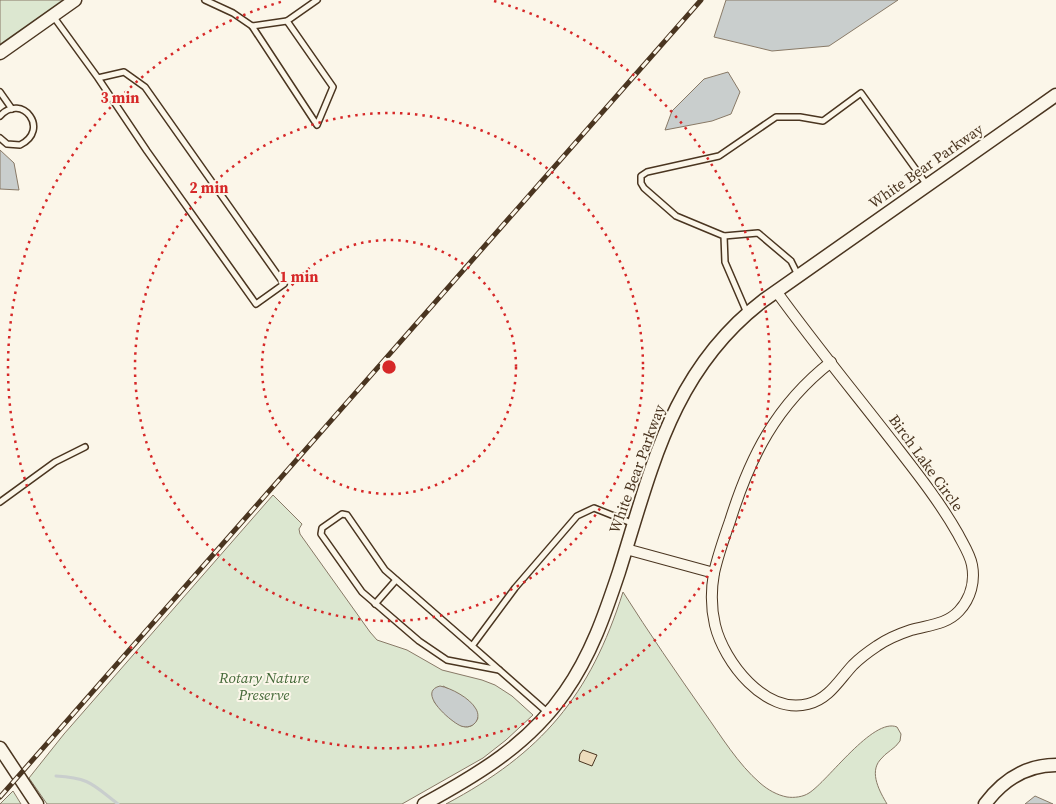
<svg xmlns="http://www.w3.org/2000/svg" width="1056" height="804" viewBox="0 0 1056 804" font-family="'Source Serif 4',serif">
  <rect width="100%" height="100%" fill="#fbf6e9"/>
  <g fill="#dce7d0" stroke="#887966" fill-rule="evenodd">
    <path d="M0,0H74L0,52Z"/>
    <path d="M273,495L302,524L299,529L300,534L370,632L377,640L407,650L442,670L482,680L495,685L512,696L533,715L506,740L483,758L402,804H47L29,778L64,734ZM443,686L462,696L478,718C467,742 443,711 434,702Z"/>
    <path d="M623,592C649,633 676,672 704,712C721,736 738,764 760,783C768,790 777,795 787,797C794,798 803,797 809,793C828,781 873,717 897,727L901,734L900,741C895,749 886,752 880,760C869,773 880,792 887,804H446C542,753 590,696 623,592Z"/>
    <path d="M13,791L21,804H0Z"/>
  </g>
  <g fill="#c9cecd" stroke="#887966">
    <path d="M726,0H898L829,46L772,51L714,37Z"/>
    <path d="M728,72L740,92L731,114L712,121L665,130L672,111L704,79Z"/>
    <path d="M0,150L14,163L19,190L0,189Z"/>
    <path d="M440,686C451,688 470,698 476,709C482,719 473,730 461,726C451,722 416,692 440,686Z"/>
    <path d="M1035,796L1053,804H1025Z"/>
  </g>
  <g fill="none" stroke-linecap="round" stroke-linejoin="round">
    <path stroke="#c9cecd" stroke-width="3" d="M56,776C90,778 92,784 118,804"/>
  </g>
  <path fill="#ecdcbc" stroke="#4a3520" d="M583,750L597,755L592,766L579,761L580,754Z"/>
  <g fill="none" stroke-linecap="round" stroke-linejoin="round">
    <g stroke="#4a3520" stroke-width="8">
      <g id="service">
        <path d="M205,0L233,13L252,26L317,125L333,87L287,21L317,0"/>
        <path d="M53,16L98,78L124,72L145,87L284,284L256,304L147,151L98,78"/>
        <path d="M252,26L287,21"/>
        <path d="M0,92L12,109"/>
        <path d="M0,116C22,92 51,130 20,145L7,144L0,138"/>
        <path d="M724,236L758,233L791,261L798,275"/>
        <path d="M747,313L725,262L724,236L676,216L644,188L641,183V176L647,172L719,156L776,117H800L823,121L861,93L927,185"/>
        <path d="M0,502L55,462L85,447"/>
        <path d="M375,604L396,580"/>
        <path d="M472,646L385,570L347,515L342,514L322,528L321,534L362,592L419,641L447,660L499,670"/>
        <path d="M547,712L472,646L515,588L577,516L594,508L634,524"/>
      </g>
    </g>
    <g stroke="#4a3520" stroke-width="12">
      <g id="minor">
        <path d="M626,549L714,573C718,555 724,538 730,521C750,457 776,405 831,362"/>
        <path d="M714,573C711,590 711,608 715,625C724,662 765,715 808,704C829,699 839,680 853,665C860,658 868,652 877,646C887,639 899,634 911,630C928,625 946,625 959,611C971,598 975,581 972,565C970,554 963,544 958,534C941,504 920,477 899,450C858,397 815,345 776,291"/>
      </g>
    </g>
    <g stroke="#4a3520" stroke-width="15">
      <g id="tertiary">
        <path d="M0,53L75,0"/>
        <path d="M0,748L37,804"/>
        <path d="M424,804C479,774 529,744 565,692C591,655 605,614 619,572C652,467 672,370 764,300L1056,95"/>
        <path d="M985,804C1003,780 1026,765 1056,765"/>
      </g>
    </g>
    <use href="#service" stroke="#fbf6e9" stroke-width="5"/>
    <use href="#minor" stroke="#fbf6e9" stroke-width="10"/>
    <use href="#tertiary" stroke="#fbf6e9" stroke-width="12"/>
    <g stroke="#4a3520" stroke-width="5">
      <path id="rail" d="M0,797L701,0"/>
    </g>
    <use href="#rail" stroke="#fbf6e9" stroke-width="3" stroke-dasharray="9" stroke-linecap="butt"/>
  </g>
  <g fill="none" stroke="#d62828" stroke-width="2.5" stroke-dasharray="2.5 5">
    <circle cx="389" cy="367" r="127"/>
    <circle cx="389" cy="367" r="254"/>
    <path d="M494 1A381 381 0 1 1 284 1"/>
  </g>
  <g text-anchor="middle" stroke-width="4" stroke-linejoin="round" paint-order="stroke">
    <g font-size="15" fill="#4a3520" stroke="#fbf6e9">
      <text transform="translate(926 166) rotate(-35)" y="5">White Bear Parkway</text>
      <text transform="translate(926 463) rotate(54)" y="5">Birch Lake Circle</text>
      <text transform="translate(637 469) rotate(-70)" y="5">White Bear Parkway</text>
    </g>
    <g font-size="15" font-style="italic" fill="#436837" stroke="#fbf6e9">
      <text x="264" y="683">Rotary Nature<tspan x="264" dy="17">Preserve</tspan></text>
    </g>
  </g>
  <circle cx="389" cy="367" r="8" fill="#d62828" stroke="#fbf6e9" stroke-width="2.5"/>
  <g font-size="15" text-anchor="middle" font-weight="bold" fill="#d62828" stroke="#fbf6e9" stroke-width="4" stroke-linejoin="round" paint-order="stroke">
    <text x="120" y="103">3 min</text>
    <text x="209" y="193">2 min</text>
    <text x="299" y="282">1 min</text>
  </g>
</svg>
